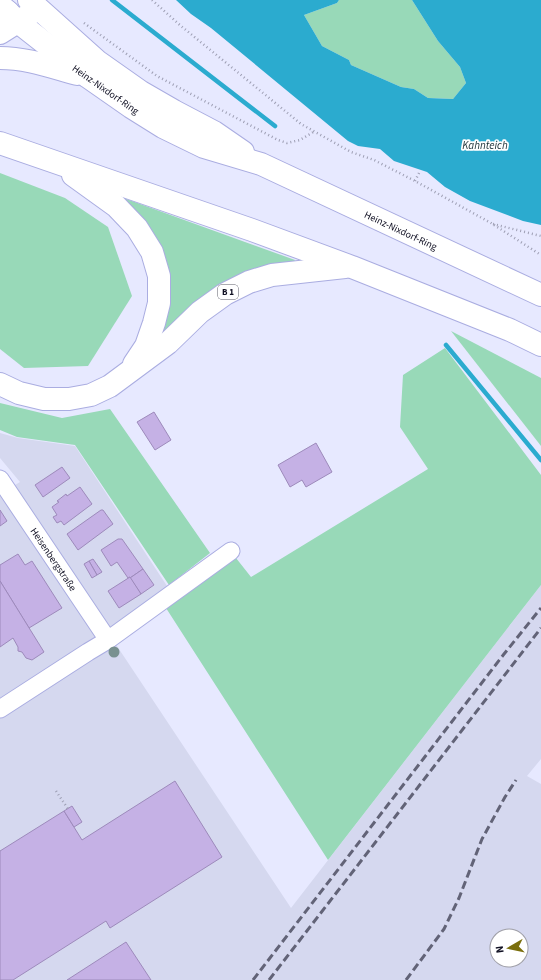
<svg xmlns="http://www.w3.org/2000/svg" width="541" height="980" viewBox="0 0 541 980" font-family="'Source Sans 3',sans-serif">
  <rect width="100%" height="100%" fill="#e7e9ff"/>
  <path fill="#d5d8ef" fill-rule="evenodd" d="M0,433L18,438L75,446L169,589L109,634L291,908L541,585V759L527,776L541,784V980H0V494L20,482L0,458ZM497,936H521V960H497Z"/>
  <g fill="#98d9b8">
    <path d="M339,0H412L438,41L460,67L466,83L453,99L428,98L414,89L401,87L351,65L349,60L322,46L304,15L337,3Z"/>
    <path d="M0,173L65,198L108,227L132,296L88,366L24,368L0,349Z"/>
    <path d="M96,188L295,260L293,263L152,348L165,285Z"/>
    <path d="M451,331L541,378V446Z"/>
    <path d="M445,348L541,475V585L328,860L166,608L236,558L251,577L428,469L400,427L403,375Z"/>
    <path d="M0,403L62,418L110,409L210,553L169,585L75,445L17,437L0,430Z"/>
  </g>
  <path fill="#2babcf" d="M176,0H339L337,3L304,15L322,46L349,60L351,65L401,87L414,89L428,98L453,99L466,83L460,67L438,41L412,0H541V225L523,221L470,201L445,187L427,172L394,161L380,149L358,146L348,141L211,28L191,14Z"/>
  <g fill="none" stroke-linecap="round" stroke-linejoin="round">
    <g stroke="#2babcf" stroke-width="4.5">
      <path d="M112,0L275,126"/>
      <path d="M446,345L541,460"/>
    </g>
  </g>
  <g fill="#c5b1e5" stroke="#9d8abb">
    <path d="M154,412L171,440L155,450L137,422Z"/>
    <path d="M316,443L332,472L306,487L302,480L290,487L278,465Z"/>
    <path d="M62,467L70,478L43,497L35,485Z"/>
    <path d="M80,487L92,504L64,525L61,521L57,523L53,517L57,515L52,507L59,502L57,501L66,494L67,496Z"/>
    <path d="M0,510L7,521L0,526Z"/>
    <path d="M101,510H103L113,524L78,550L67,534Z"/>
    <path d="M118,539H122L143,569L130,578V577L128,578L117,562L111,566L101,550Z"/>
    <path d="M18,554L25,565L32,561L62,608L29,628L0,581V565Z"/>
    <path d="M93,559L102,572L97,575L89,561Z"/>
    <path d="M89,561L97,575L92,578L84,564Z"/>
    <path d="M143,569L154,585L141,594L130,578Z"/>
    <path d="M130,577L141,594L119,608L108,591Z"/>
    <path d="M0,581L44,652L32,660L26,658L22,652L18,651V647L13,638L0,647Z"/>
    <path d="M175,781L222,857L110,928L106,921L13,980H0V851L64,811L82,840Z"/>
    <path d="M72,806L82,822L74,827L64,811Z"/>
    <path d="M126,942L151,980H67Z"/>
  </g>
  <g fill="none" stroke-linecap="round" stroke-linejoin="round">
    <g stroke="#aaade1" stroke-width="19">
      <g id="minor">
        <path d="M0,479L108,640"/>
        <path d="M0,709L88,652L108,640L231,551"/>
      </g>
    </g>
    <g stroke="#aaade1" stroke-width="24">
      <g id="secondary">
        <path d="M29,0L97,61L141,92L174,111L214,132L243,152"/>
        <path d="M8,12L18,22L88,77L131,107L163,127L204,147L261,164L541,295"/>
        <path d="M0,33L30,14"/>
        <path d="M0,58C27,58 51,67 77,74"/>
      </g>
    </g>
    <g stroke="#aaade1" stroke-width="24">
      <g id="trunk">
        <path d="M0,5L8,12"/>
        <path d="M0,143L252,230L352,267L510,330L541,345"/>
        <path d="M73,175L116,206L137,228L152,252L159,276V303L154,323L146,346L134,364"/>
        <path d="M0,384L19,393L44,399H69L91,395L110,386L168,343L200,312L225,294L249,282L272,275L345,267"/>
      </g>
    </g>
    <g stroke="#9e9fb4" stroke-width="2.5" stroke-dasharray="1 3" stroke-linecap="butt">
      <path d="M152,0L181,26L301,124L351,152L374,160L415,181L491,223L541,255"/>
      <path d="M84,23L157,76L278,140L287,143L300,140L315,131"/>
      <path d="M415,181L420,171"/>
      <path d="M493,224L541,236"/>
      <path d="M56,791L68,809"/>
    </g>
    <use href="#minor" stroke="#fff" stroke-width="17"/>
    <use href="#secondary" stroke="#fff" stroke-width="22"/>
    <use href="#trunk" stroke="#fff" stroke-width="22"/>
    <g stroke="#626377" stroke-width="3" stroke-dasharray="8 4" stroke-linecap="butt">
      <path d="M253,980L504,654L541,608"/>
      <path d="M269,980L541,628"/>
      <path d="M406,980L444,929L459,898L482,839L505,797L516,780"/>
    </g>
  </g>
  <circle fill="#799190" cx="114" cy="652" r="5.5"/>
  <g text-anchor="middle" stroke-width="3.5" stroke-linejoin="round" paint-order="stroke">
    <rect fill="#fff" stroke="#585865" stroke-width="1" x="218" y="285" width="20" height="14" rx="3"/>
    <g font-size="9" font-weight="bold" fill="#101023">
      <text x="228" y="295">B 1</text>
    </g>
    <g font-size="10" fill="#101023" stroke="#fff">
      <text transform="translate(106 89) rotate(35)" y="4">Heinz-Nixdorf-Ring</text>
      <text transform="translate(401 230) rotate(25)" y="4">Heinz-Nixdorf-Ring</text>
      <text transform="translate(54 559) rotate(56)" y="4">Heisenbergstraße</text>
    </g>
    <g font-size="11" font-style="italic" fill="#192e35" stroke="#fff">
      <text x="485" y="149">Kahnteich</text>
    </g>
  </g>
  <g transform="translate(509 948) rotate(261)"><circle r="19" fill="#ffffff" stroke="#9f9fa7"/>
  <path d="M0-3L7 15L0 10L-7 15Z" fill="#7a6e0c"/>
  <text y="-6" font-size="11" font-weight="bold" text-anchor="middle" fill="#101023">N</text>
  </g>
</svg>
